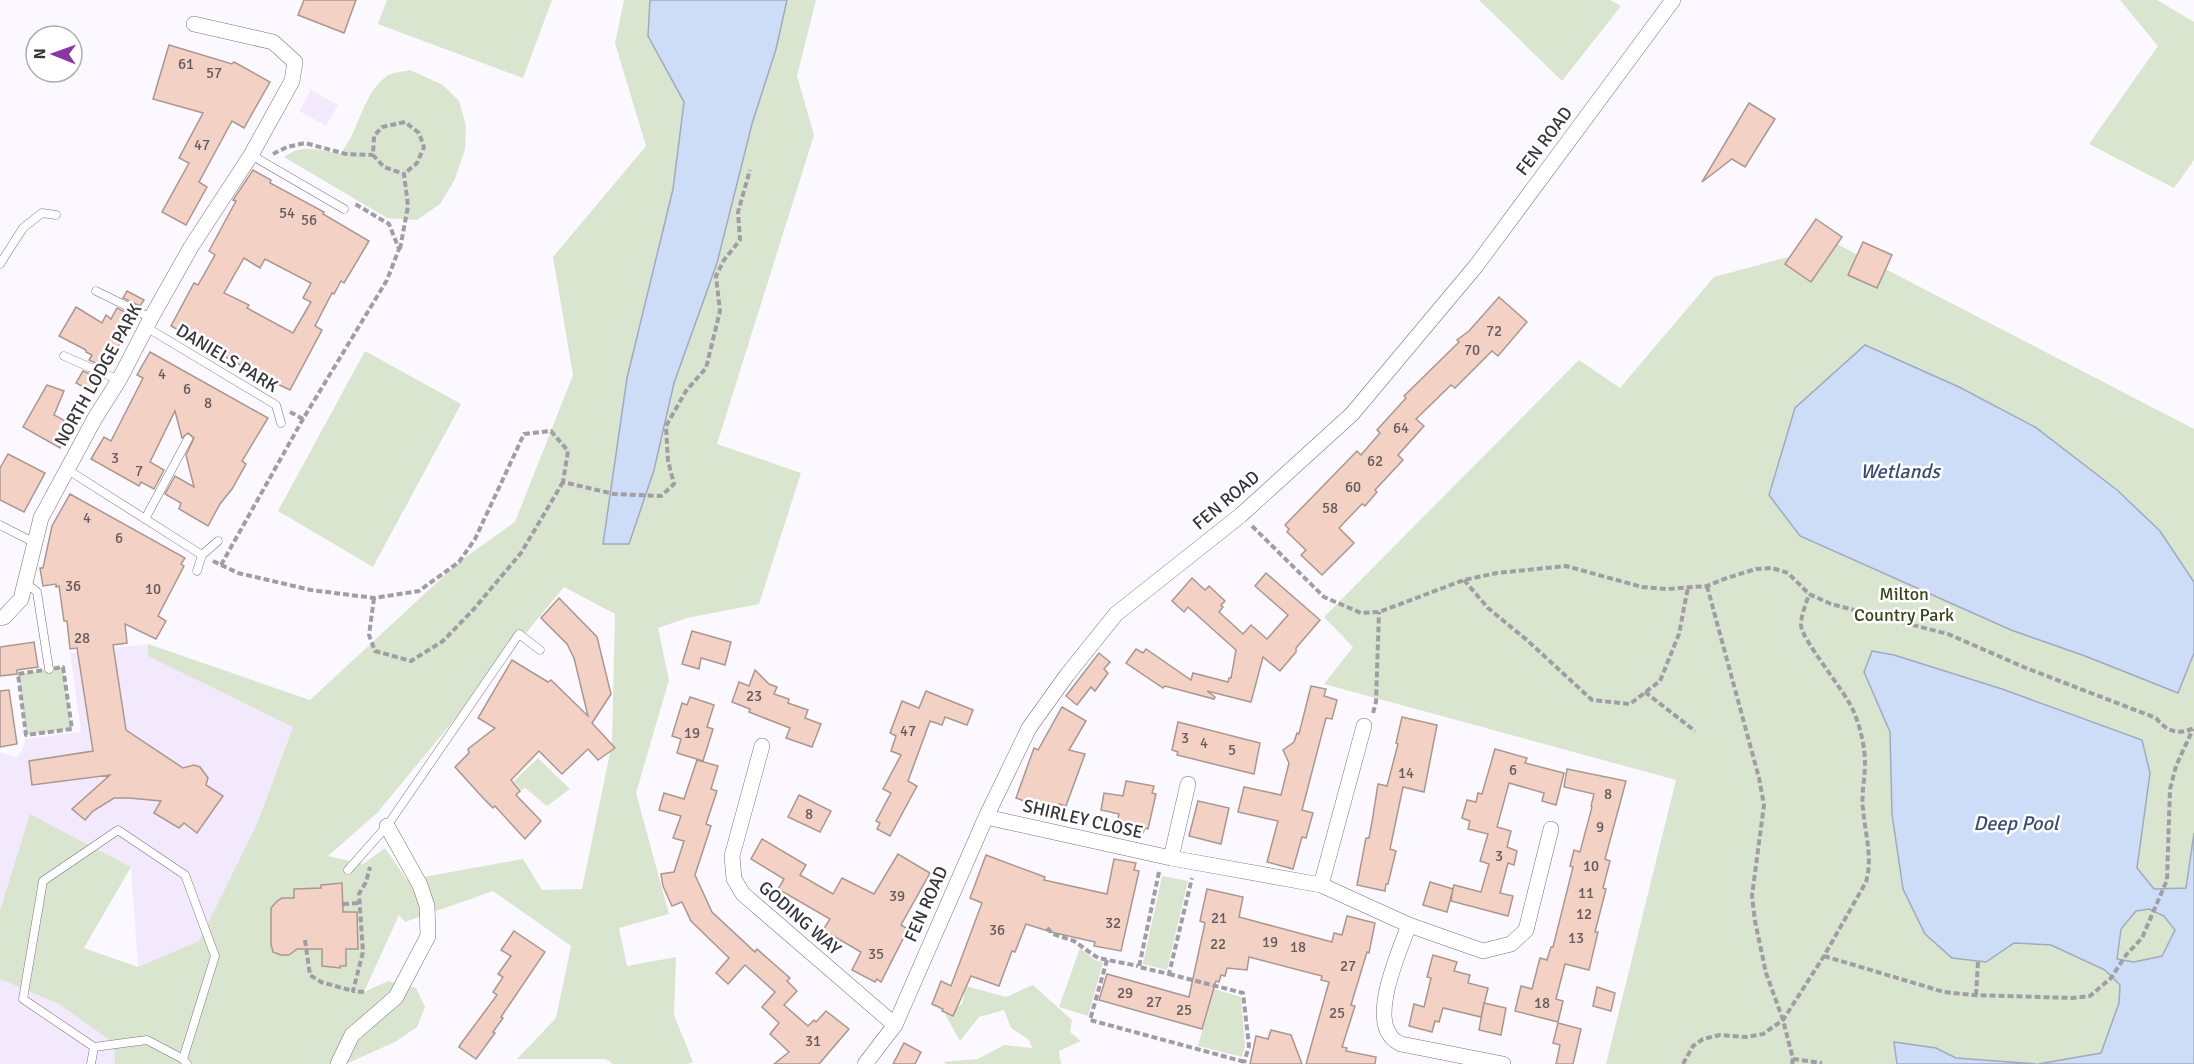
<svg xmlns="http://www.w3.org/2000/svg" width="2194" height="1064" viewBox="0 0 2194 1064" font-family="Signika,sans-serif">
  <rect width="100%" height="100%" fill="#fcf8ff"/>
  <g fill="#f3e9fc">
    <path d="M311,90L338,105L326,126L299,111Z"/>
    <path d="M148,644V656L293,727L257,824L199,941L138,967L131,867L30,814L0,910V752L16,757L22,751L25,739L81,732L70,653Z"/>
    <path d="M0,979L59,1004L115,1043V1064H0Z"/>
  </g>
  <g fill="#dae5cf" fill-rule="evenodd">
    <path d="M387,0H552L523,78L378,24Z"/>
    <path d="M624,0H816L797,76L814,135L717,444L801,473L759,604L687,618L658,628L669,680L636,793L669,914L619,928L627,966L676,957L674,1015L693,1062L688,1064H613L606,1059H517L556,1018L571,946L493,891L405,922L399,915L364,992L388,981L416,988L425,1007L417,1027L395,1042L346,1064H115L114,1043L59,1004L0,979V910L30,814L131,867L84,948L138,967L199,941L257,824L293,727L148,656V644L310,700L459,562L515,522L573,375L553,257L646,146L615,43ZM564,587L615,614L612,743L582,889L542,890L523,859L407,880L385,848L363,864L328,856L378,812Z"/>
    <path d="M1479,0H1610L1621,6L1562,81Z"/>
    <path d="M2120,0H2157L2194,22V160L2174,188L2089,144L2158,46Z"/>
    <path d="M410,70L443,85L459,101L466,126L465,149L455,179L440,204L417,220L387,218L284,157C302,143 319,150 340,154C360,131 361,95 387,76C392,72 403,72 410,70Z"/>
    <path d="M1837,244L2194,429V1064H1606L1676,780L1324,684L1353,647L1324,617L1579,360L1620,388L1714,277Z"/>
    <path d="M365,351L461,404L373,567L278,511Z"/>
    <path d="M63,667L72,729L26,735L18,674Z"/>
    <path d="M538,758L570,789L547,806L525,788L521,790L514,781Z"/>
    <path d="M1162,876L1188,881L1167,970L1143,964Z"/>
    <path d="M1080,948L1095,960L1103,962L1088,1016L1059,1007Z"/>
    <path d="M1033,985L1072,1020L1070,1032L1081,1041L1059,1051L1060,1061L1062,1064H947L943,1062L978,1059L1004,1045L1032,1048L1029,1040L1011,1028L1004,1010L979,1017L960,1041L945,1014L962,1004L966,986L1006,997Z"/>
    <path d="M1214,989L1241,997L1245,1046L1242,1057L1198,1046Z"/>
  </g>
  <g fill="#cdddf8" stroke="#a0aabf" stroke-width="1.5" fill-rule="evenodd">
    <path d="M650,0H787L776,49L752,124L717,263L674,383L654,470L629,544H603L627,378L673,189L684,102L648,36Z"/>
    <path d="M1865,345L1959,387L2035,427L2117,490L2160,531L2194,582V653L2178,693L2085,656L2011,630L1800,536L1769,495L1795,408Z"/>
    <path d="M1872,651L1894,655L2002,689L2142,740L2150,773L2137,868L2154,889L2186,888L2194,833V1064H2038L2101,1053L2119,1003L2120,985L2105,970L2051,945L2014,943L1986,962L1952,958L1925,934L1903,889L1892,814L1890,732L1864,672ZM2149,909L2164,916L2175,930L2162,956L2134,962L2117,959L2121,929L2136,911Z"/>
    <path d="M1894,1042L1936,1048L1956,1058L2037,1064H1897Z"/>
  </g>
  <g fill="#f3d2c5" stroke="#aa978f" stroke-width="1.5" fill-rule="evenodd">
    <path d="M304,0H356L344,33L298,15Z"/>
    <path d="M169,45L232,64L234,62L270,82L244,128L232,121L199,182L207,187L186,225L162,212L189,163L179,158L203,113L153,99Z"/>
    <path d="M1749,103L1775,119L1745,167L1732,159L1702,182Z"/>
    <path d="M253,170L271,180L270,183L324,212L323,214L369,241L344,283L341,281L334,294L332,293L315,326L322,330L290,390L256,374L171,326L194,283L198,285L215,255L209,251L236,201L233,200ZM244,258L260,268L265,259L311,283L303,298L311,302L293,333L247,308L249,305L224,293Z"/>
    <path d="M1816,219L1842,237L1811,282L1785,264Z"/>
    <path d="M1863,242L1892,255L1877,288L1848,275Z"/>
    <path d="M127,291L144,300L140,306L123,298Z"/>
    <path d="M1499,297L1527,322L1498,356L1492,351L1455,388L1451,385L1416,419L1424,426L1398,455L1403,460L1375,490L1377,492L1365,506L1362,504L1339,528L1354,543L1322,575L1301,555L1306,550L1287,532L1289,529L1285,525L1357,451L1361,455L1380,433L1377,430L1406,398L1404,396L1459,342L1457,340L1469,331Z"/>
    <path d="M76,307L102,323L106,315L111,319L117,308L135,317L106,368L89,360L92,355L86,352V350L59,336Z"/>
    <path d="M150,352L268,418L242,461L246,464L232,489L220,504L208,526L179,509L181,503L165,494L175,476L194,487L186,455L194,438L188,433L182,438L175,411L150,462L164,470L154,489L141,482L139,486L91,459L104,437L111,441L143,378L137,375Z"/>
    <path d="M83,371L100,378L93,392L76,383Z"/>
    <path d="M47,385L64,391L54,415L71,424L60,448L23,427Z"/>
    <path d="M8,454L45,473L24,512L0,500V468Z"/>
    <path d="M70,494L185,558L181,564L184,566L158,616L166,621L156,639L125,624L127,643L113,645L126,730L183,768L194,765L200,767L208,778L206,785L223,796L197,833L184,823L179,828L154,813L161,801L129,798H114L93,811L85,820L72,809L110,775L32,785L29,761L93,751L77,648L70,649L67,621H64L59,586L56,587V584L43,586L40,568H43L52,526Z"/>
    <path d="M1266,573L1320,620L1296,648V652L1280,671L1263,657L1251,702L1207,691L1215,697L1214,699L1165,686L1163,688L1126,663L1136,649L1143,653L1146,649L1191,680L1193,673L1228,682L1229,678H1231L1236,650L1188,607L1184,612L1172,601L1192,578L1205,590L1209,586L1225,601L1221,605L1223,607L1219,612L1243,634L1251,625L1267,639L1288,615L1255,586Z"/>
    <path d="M559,598L597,637L611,694L592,723L615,748L598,760L588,749L562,774L539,751L511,780L520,791L516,795L541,821L525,839L495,806L493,808L484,799L455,767L469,753L468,749L495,728L478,718L512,660L548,682L551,680L588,716L574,658L567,644L541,618Z"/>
    <path d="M692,631L731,642L725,665L701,658L699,669L682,664Z"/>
    <path d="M34,642L38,667L17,670V674L0,676V647Z"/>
    <path d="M1099,653L1110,662L1104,669L1108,673L1095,691L1091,687L1077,705L1066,696Z"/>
    <path d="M755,670L769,684L777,687L774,694L789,699L788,703L808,710L805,718L821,724L812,747L786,738L790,728L749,712L750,709L732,702L739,682L749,686Z"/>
    <path d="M1311,686L1326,689L1324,696L1337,700L1332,719L1326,718L1302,810L1313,813L1306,838L1302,837L1293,869L1267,862L1278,821L1238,812L1244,787L1281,795L1289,763L1283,750L1294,742L1297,733L1299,734Z"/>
    <path d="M9,690L17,744L0,747V691Z"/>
    <path d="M926,691L973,710L967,725L945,717L942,725L930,721L908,781L917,786L890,836L877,829L880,823L876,821L891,793L883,789L901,755L891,751L896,736L890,733L902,701L919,708Z"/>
    <path d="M690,697L714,705L707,727L713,729L703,761L677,753L681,739L672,736L682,703L687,705Z"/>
    <path d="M1062,707L1086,721L1069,750L1085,754L1066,806L1059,804L1056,813L1016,798L1034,748L1038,750Z"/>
    <path d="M1402,717L1437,725L1424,792L1403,787L1390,849L1396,851L1388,884H1386L1385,891L1357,885L1366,838H1369L1372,822L1378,784L1387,786L1398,744L1396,743Z"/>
    <path d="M1178,722L1260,743L1254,774L1177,755L1178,752L1172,750Z"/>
    <path d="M1495,749L1527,758L1525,763L1564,773L1556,805L1542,801L1544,793L1509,783L1497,827L1511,831L1507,847L1517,851L1514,865L1508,863L1500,893L1513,896L1508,916L1451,901L1453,889L1447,912L1423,905L1430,882L1453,889L1454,885L1481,892L1489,864L1480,861L1488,834L1468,829L1470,821L1462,818L1467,800L1476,802L1478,793L1482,794Z"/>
    <path d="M697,760L718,766L711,789L717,791L706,824L711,826L695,875L712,912L755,952L757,949L790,978L787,981L797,991L784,1005L808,1026L814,1020L816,1022L826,1011L849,1029L819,1064H774L789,1052L770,1034L779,1023L762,1007L775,992L745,965L728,984L716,973L729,958L691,921L682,902L672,906L663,886L661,874L674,872L684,841L673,838L681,816L659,810L664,793L684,799Z"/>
    <path d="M1567,769L1626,781L1605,859L1610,861L1603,888L1606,889L1595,932H1598L1589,970L1565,964L1556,999L1563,1001L1558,1022L1515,1011L1521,986L1532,989L1540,958L1547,960L1551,947H1553L1573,867L1570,866L1574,850L1580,852L1592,807L1591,806L1594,794L1564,787Z"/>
    <path d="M1126,781L1154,786L1152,793L1156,794L1148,829L1145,828L1143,833L1116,827L1119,814L1101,810L1104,793L1123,796Z"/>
    <path d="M799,795L831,811L820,832L788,817Z"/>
    <path d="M1198,801L1229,808L1221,844L1189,836Z"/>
    <path d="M762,839L806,865L800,875L833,894L842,878L874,894L898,854L930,873L901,925L908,929L881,982L877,979L875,982L852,970L861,952L823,930L830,919L778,889L784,879L751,859Z"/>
    <path d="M986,855L1045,877L1044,880L1107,894L1114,859L1136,863L1134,870L1139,871L1121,951L1094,946L1095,942L1051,932L1026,924L1015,952L1012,951L999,986L971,976L953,1016L942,1011L943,1009L932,1004L941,981L951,986L982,903L970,898Z"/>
    <path d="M342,883L343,912H357L358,949H346V966H340V968L322,966V949H297L289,955H281L273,952L271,944V908L277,901L282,898H294V889L321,888V885Z"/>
    <path d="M1207,889L1243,897L1239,917L1332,942L1334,933L1342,935L1347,916L1375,923L1369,953L1367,952L1351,1005L1355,1006L1342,1047L1347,1048L1346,1051L1376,1057L1375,1064H1306L1329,982L1321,980L1322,976L1249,957L1247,970L1227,968L1225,976L1221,975L1219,982L1216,981L1202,1029L1099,1000L1107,974L1189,997L1205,923L1200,921Z"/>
    <path d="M514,931L545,952L501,1017L503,1018L493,1032L495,1033L476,1059L459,1047L460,1045L497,995L493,992L503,977L498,974L511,956L501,950Z"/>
    <path d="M1433,955L1457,962L1454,971L1470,975L1468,983L1488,988L1481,1017L1443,1008L1439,1022L1435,1021L1432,1032L1409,1026L1414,1004L1424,1007L1431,978L1427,977Z"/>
    <path d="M1597,987L1615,993L1611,1011L1593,1006Z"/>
    <path d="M1484,1003L1506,1008L1501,1035L1479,1030Z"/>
    <path d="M1558,1023L1581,1029L1573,1064H1556L1560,1045L1553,1043Z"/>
    <path d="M1271,1030L1291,1035L1302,1064H1250L1256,1036L1268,1039Z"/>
    <path d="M904,1043L921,1052L915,1064H893Z"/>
  </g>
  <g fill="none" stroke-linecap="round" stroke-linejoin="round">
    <g stroke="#797180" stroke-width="9">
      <g id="service">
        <path d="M251,155L344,209"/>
        <path d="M0,264L23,228L42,213L56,215"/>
        <path d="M96,291L151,318"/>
        <path d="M146,327L276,405L281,423"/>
        <path d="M64,356L119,380"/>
        <path d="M68,470L202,555"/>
        <path d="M145,519L188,439"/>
        <path d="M0,525L35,543"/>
        <path d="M197,571L202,555L218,541"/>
        <path d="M26,583L37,592L49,669"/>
        <path d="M348,870L387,826L519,634L540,650"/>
        <path d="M94,1047L147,1040L183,1059"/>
        <path d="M91,1064L94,1047L23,999L43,881L118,830L185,875L215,956L183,1059L187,1064"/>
      </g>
    </g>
    <g stroke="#797180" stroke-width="16">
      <g id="minor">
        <path d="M0,618L4,617L21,599L41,518L95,418L119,380L151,318L191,247L251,155L292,81L295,62L273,42L194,24"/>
        <path d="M762,746L732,856L734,879L743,894L895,1025"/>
        <path d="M986,817L1171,858L1321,885L1409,925"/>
        <path d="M1171,858L1188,784"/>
        <path d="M1321,885L1364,726"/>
        <path d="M338,1064L352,1035L396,997L428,936L427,906L420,885L387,826"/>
        <path d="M865,1064L895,1025L986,817L1029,728L1067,675L1116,614L1241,515L1352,414L1476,266L1673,0"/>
        <path d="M1503,1064L1401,1044C1397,1042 1392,1039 1390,1035C1372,1012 1400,949 1409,925L1483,951L1511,944L1526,930L1551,829"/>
      </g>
    </g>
    <g stroke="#a19da4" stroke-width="4" stroke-dasharray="6 3" stroke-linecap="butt">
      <path d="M273,154L287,147L305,143L346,154L373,155"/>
      <path d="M400,249L408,206L404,174L384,167L373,155L374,136L382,127L405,122L419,133L424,147L417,163L404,174"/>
      <path d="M290,412L303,419"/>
      <path d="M1252,526L1324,597L1361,613L1379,612L1464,580L1497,573L1566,566L1642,587L1667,589L1707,586L1724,579L1756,569L1772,568L1788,573L1809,594L1831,604L1948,634L2026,668L2156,718C2167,732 2178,735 2194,728"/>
      <path d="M213,561L238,573L311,590L374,598L419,591L459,562L475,539L524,434L551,431L568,451L563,482L614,494L661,496L674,484L668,461L666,426L686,391L706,368L720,311L716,276L724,260L740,240L738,212L750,170"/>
      <path d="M221,565L303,419L387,280L399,249L389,224L355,204"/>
      <path d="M1464,580L1488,608L1528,641L1592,700L1630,704L1660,681L1679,634L1688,587"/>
      <path d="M1707,586L1759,778L1764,805L1752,896L1755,921L1766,973L1783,1020L1793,1059L1792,1064"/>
      <path d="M374,598L369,635L375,651L411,661L443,641L473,610L521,553L563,482"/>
      <path d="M63,667L72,729L26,735L18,674Z"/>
      <path d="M1645,692L1695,731"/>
      <path d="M1373,713L1376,702L1379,612"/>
      <path d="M1159,872L1139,967L1169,974L1192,878"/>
      <path d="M343,904L360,903"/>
      <path d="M1047,928L1053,934L1074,941L1098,958L1138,966"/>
      <path d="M305,940L310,975L321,982L353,991"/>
      <path d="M1824,956L1944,992L1973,995L2072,998L2090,996L2111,978L2126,955L2142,938L2167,880L2170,789L2176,766L2193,729"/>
      <path d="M1107,960L1090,1020L1245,1062"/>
      <path d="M1169,974L1243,993L1249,1046L1244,1063"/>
      <path d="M364,992L353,991L363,952L359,894L366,882L370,867"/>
      <path d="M1976,995L1978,962"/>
      <path d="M1793,1059L1822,1063"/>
      <path d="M1683,1064L1693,1046L1703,1039L1720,1035L1746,1037L1763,1034L1783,1020L1824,956L1866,882C1873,858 1865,833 1863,809C1861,794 1865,779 1865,764C1865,746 1860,726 1853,710C1845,691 1801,639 1801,625C1801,615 1806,604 1809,594"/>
    </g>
    <use href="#service" stroke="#fff" stroke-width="8"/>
    <use href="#minor" stroke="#fff" stroke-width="15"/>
  </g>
  <g text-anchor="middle" stroke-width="5" stroke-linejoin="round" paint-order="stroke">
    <g font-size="15" fill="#655b5c">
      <text x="186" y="69">61</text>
      <text x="214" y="78">57</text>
      <text x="202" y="150">47</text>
      <text x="287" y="218">54</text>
      <text x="309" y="225">56</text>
      <text x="1494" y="336">72</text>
      <text x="1472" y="355">70</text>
      <text x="162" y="379">4</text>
      <text x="187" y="394">6</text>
      <text x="208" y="408">8</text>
      <text x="1401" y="433">64</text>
      <text x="115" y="463">3</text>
      <text x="1375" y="466">62</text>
      <text x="139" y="476">7</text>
      <text x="1353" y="492">60</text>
      <text x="1330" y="513">58</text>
      <text x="87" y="523">4</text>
      <text x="119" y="543">6</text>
      <text x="73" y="591">36</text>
      <text x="153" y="594">10</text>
      <text x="82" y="643">28</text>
      <text x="754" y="701">23</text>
      <text x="908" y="736">47</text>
      <text x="692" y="738">19</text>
      <text x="1185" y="743">3</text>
      <text x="1204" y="748">4</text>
      <text x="1232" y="755">5</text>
      <text x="1513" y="775">6</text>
      <text x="1406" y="778">14</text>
      <text x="1608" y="799">8</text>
      <text x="809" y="819">8</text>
      <text x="1600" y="832">9</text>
      <text x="1499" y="861">3</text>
      <text x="1591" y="871">10</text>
      <text x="1586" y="898">11</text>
      <text x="897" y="901">39</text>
      <text x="1584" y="919">12</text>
      <text x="1219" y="923">21</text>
      <text x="1113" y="928">32</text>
      <text x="997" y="935">36</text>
      <text x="1576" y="943">13</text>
      <text x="1270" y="947">19</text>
      <text x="1218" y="949">22</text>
      <text x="1298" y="952">18</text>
      <text x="876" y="959">35</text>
      <text x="1348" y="971">27</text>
      <text x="1125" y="998">29</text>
      <text x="1154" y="1007">27</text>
      <text x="1542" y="1008">18</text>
      <text x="1184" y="1015">25</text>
      <text x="1337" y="1018">25</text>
      <text x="813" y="1046">31</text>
    </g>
    <g font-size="18" fill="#363339" stroke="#fff">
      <text transform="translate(1544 141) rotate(-53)" y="6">FEN ROAD</text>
      <text transform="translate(227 358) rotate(31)" y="6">DANIELS PARK</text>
      <text transform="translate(98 375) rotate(-61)" y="6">NORTH LODGE PARK</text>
      <text transform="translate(1226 500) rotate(-40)" y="6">FEN ROAD</text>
      <text transform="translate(1083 819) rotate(13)" y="6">SHIRLEY CLOSE</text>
      <text transform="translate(926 904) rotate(-66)" y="6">FEN ROAD</text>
      <text transform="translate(800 918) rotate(41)" y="6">GODING WAY</text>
    </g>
    <g font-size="18" fill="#344619" stroke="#fff">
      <text x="1904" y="600">Milton<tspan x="1904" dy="21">Country Park</tspan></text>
    </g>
    <g font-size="20" font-style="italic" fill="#384e75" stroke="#fff">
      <text x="1900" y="478">Wetlands</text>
      <text x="2016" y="830">Deep Pool</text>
    </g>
  </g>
  <g transform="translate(54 54) rotate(271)"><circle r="28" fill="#ffffff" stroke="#afadb0" stroke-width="1.5"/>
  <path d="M0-4.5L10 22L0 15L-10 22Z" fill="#8a35a3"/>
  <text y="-9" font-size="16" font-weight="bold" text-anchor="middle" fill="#363339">N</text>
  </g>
</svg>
